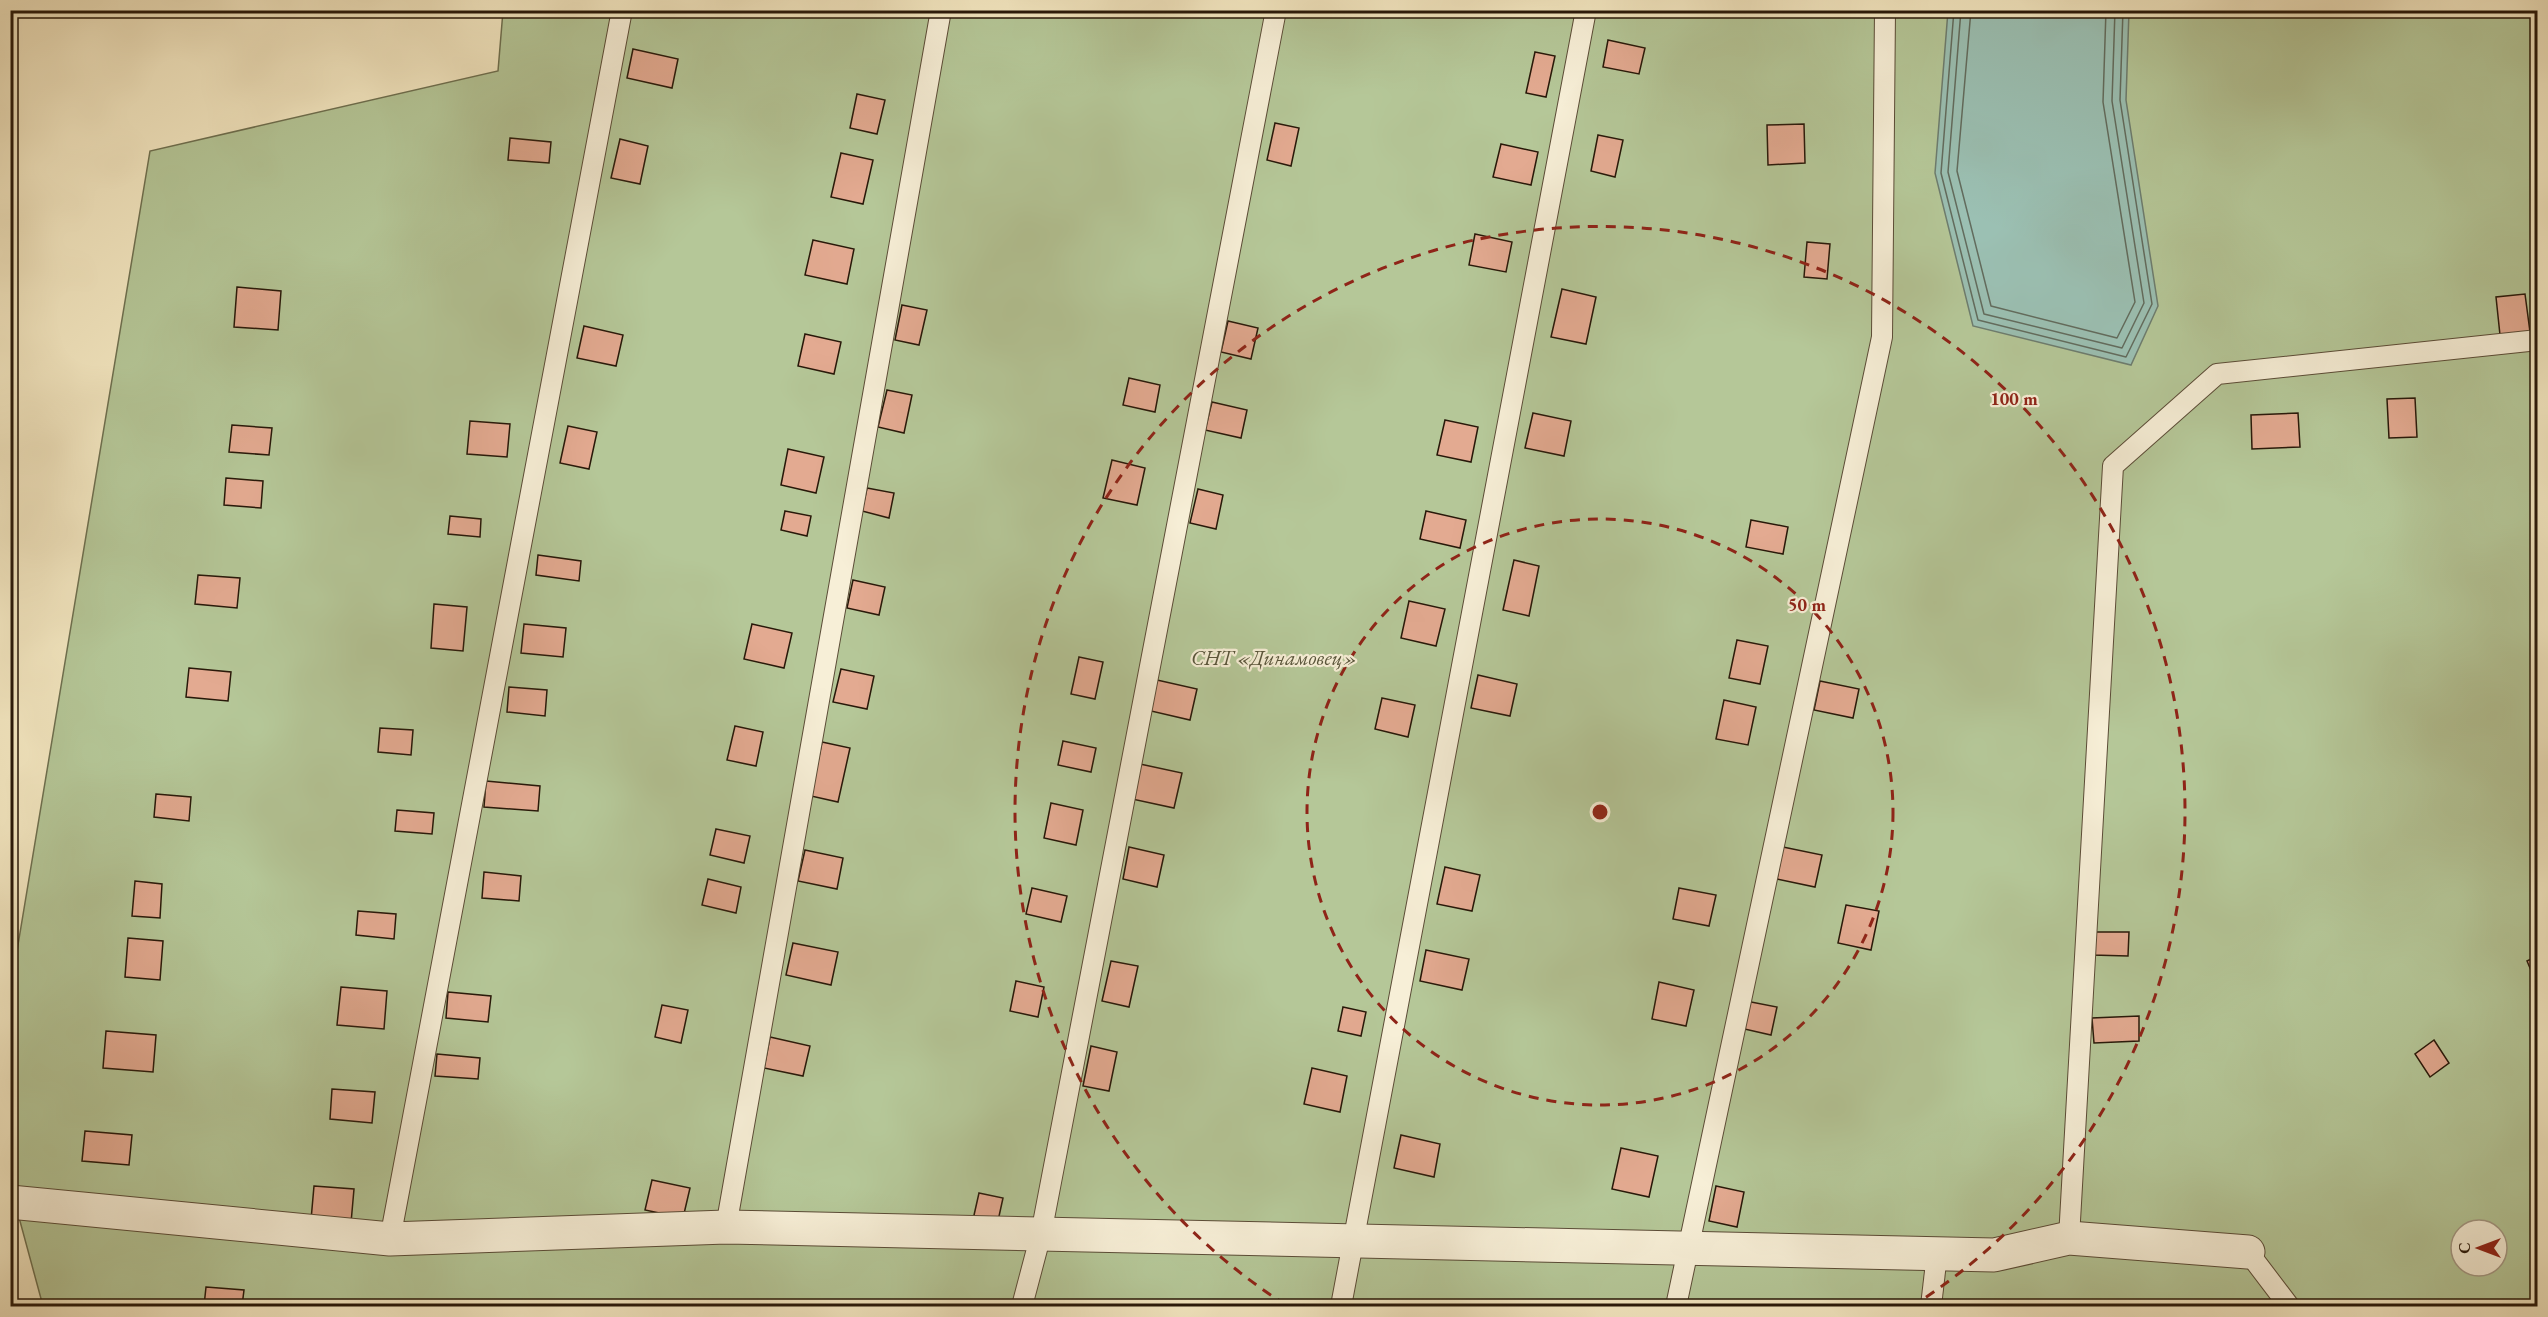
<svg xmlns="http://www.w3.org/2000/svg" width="2548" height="1317" viewBox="0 0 2548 1317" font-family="'EB Garamond',serif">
  <rect width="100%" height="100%" fill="#f3e7c1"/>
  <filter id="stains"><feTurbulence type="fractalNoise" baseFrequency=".00333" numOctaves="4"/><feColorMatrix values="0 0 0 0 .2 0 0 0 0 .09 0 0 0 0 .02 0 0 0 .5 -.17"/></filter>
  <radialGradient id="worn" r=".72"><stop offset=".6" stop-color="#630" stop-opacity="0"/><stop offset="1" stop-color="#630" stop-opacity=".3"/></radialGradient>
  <path fill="#b5c798" stroke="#6e7050" stroke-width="1.5" fill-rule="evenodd" d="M503,11H2537V1306H43L11,1188V987L150,151L498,71ZM2461,1230H2497V1266H2461Z"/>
  <path fill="#9bc0b3" stroke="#6d7d6f" stroke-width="1.5" d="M1948,11H2129L2126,100L2158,306L2131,365L1973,326L1935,173Z"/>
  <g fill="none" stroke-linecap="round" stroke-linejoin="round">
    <g stroke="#626c5e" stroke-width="1.5">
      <path d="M1954,10L1941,173L1978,320L2126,357L2152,304L2120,100L2123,10"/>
      <path d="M1961,10L1948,172L1984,314L2122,348L2144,303L2112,101L2115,10"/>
      <path d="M1971,10L1957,171L1991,306L2117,338L2135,302L2103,102L2106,10"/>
    </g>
  </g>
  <g fill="#e3aa91" stroke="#281809" stroke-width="1.5">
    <path d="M1608,40L1645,48L1639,74L1603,67Z"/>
    <path d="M633,49L678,59L672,88L627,78Z"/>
    <path d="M1535,52L1555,56L1546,97L1526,93Z"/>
    <path d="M857,94L885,100L877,134L850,128Z"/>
    <path d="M1275,123L1299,128L1291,166L1267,160Z"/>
    <path d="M1804,124L1805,163L1768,165L1767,125Z"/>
    <path d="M1598,135L1623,140L1615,177L1591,171Z"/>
    <path d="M510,138L551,142L549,163L508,160Z"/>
    <path d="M620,139L648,146L640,184L611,178Z"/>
    <path d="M1501,144L1538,152L1531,185L1493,177Z"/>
    <path d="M841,153L873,160L863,204L831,197Z"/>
    <path d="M1475,234L1512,242L1506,272L1469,265Z"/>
    <path d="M813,240L854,249L847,284L805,275Z"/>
    <path d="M1807,242L1830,244L1827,279L1804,277Z"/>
    <path d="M237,287L281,291L278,330L234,327Z"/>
    <path d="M1562,289L1596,297L1586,344L1551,337Z"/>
    <path d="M2525,294L2530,332L2500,335L2496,297Z"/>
    <path d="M902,305L927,310L919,345L895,340Z"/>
    <path d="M1228,321L1258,328L1251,359L1221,352Z"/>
    <path d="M584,326L623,335L616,366L577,358Z"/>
    <path d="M805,334L841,342L834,374L798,366Z"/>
    <path d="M1129,378L1160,385L1155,412L1123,405Z"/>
    <path d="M887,390L912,395L904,433L878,427Z"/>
    <path d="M2415,398L2417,437L2389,438L2387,399Z"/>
    <path d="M1212,402L1247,410L1241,438L1205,430Z"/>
    <path d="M1533,413L1571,421L1564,456L1525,448Z"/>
    <path d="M2298,413L2300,447L2252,449L2251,415Z"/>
    <path d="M1445,420L1478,427L1471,462L1437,455Z"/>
    <path d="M470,421L510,424L507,457L467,454Z"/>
    <path d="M232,425L272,428L269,455L229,452Z"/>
    <path d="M568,426L597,432L589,469L560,463Z"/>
    <path d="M788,449L824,457L816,493L781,485Z"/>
    <path d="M1112,460L1145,468L1137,505L1103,498Z"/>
    <path d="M226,478L263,481L261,508L224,505Z"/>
    <path d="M867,488L894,493L889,518L862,511Z"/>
    <path d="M1198,489L1223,495L1216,529L1190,523Z"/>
    <path d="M785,511L811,516L807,536L781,530Z"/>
    <path d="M1426,511L1466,520L1460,548L1420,539Z"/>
    <path d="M450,516L481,519L480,537L448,534Z"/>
    <path d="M1751,520L1788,527L1783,554L1746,547Z"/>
    <path d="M538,555L581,561L579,581L536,575Z"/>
    <path d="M1514,560L1539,566L1529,616L1503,610Z"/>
    <path d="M198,575L240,578L237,608L195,604Z"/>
    <path d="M853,580L885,587L879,615L847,608Z"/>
    <path d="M1409,601L1445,609L1436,646L1401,638Z"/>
    <path d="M434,604L467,607L463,651L431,648Z"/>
    <path d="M524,624L566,628L563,657L521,653Z"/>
    <path d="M752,624L792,633L784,668L744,659Z"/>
    <path d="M1737,640L1768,646L1760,684L1729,678Z"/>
    <path d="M1079,657L1103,662L1095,699L1071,694Z"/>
    <path d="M189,668L231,672L228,701L186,697Z"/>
    <path d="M841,669L874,676L867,709L833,702Z"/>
    <path d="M1478,675L1517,684L1510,716L1471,708Z"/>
    <path d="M1157,680L1197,689L1190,720L1151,711Z"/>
    <path d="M1820,681L1859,689L1853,718L1814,710Z"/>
    <path d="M509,687L547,690L545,716L507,712Z"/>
    <path d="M1382,698L1415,705L1408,737L1375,729Z"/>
    <path d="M1724,700L1756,707L1748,745L1716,739Z"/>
    <path d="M735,726L763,732L756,766L727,760Z"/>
    <path d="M380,728L413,730L411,755L378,752Z"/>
    <path d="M1063,741L1096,748L1091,772L1058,765Z"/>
    <path d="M822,742L850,748L838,802L811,796Z"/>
    <path d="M1140,764L1182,773L1174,808L1132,799Z"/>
    <path d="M486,781L540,786L538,811L484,807Z"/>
    <path d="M156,794L191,797L189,821L154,817Z"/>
    <path d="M1051,803L1083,810L1076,845L1044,838Z"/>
    <path d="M397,810L434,813L432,834L395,831Z"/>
    <path d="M716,829L750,836L744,863L710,855Z"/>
    <path d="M1129,847L1164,855L1157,887L1123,879Z"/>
    <path d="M1783,847L1822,855L1815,887L1777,879Z"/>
    <path d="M805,850L843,858L837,889L798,881Z"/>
    <path d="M1445,867L1480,875L1472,911L1437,904Z"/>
    <path d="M484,872L521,876L519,901L482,898Z"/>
    <path d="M708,879L741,887L736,913L702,905Z"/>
    <path d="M135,881L162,884L160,918L132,916Z"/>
    <path d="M1032,888L1067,896L1061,922L1026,914Z"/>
    <path d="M1679,888L1716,895L1709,926L1673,919Z"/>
    <path d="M1846,905L1879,911L1871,950L1838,943Z"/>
    <path d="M358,911L396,914L394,939L356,935Z"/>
    <path d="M2093,932H2129L2128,956L2092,955Z"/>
    <path d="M128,938L163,941L160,980L125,977Z"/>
    <path d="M793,943L838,952L831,985L786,975Z"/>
    <path d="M1426,950L1469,959L1462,990L1420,981Z"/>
    <path d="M2538,956V987L2527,961Z"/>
    <path d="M1111,961L1138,966L1129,1007L1102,1001Z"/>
    <path d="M1016,981L1044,987L1038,1017L1010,1011Z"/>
    <path d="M1659,982L1694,990L1686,1026L1652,1019Z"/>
    <path d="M341,987L387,991L384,1029L337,1025Z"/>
    <path d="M448,992L491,996L488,1022L446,1018Z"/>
    <path d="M1746,1001L1777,1007L1771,1035L1740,1028Z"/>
    <path d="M662,1005L688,1010L681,1043L655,1037Z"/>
    <path d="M1343,1007L1366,1012L1361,1036L1338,1031Z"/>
    <path d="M2139,1016V1041L2094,1043L2092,1018Z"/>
    <path d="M106,1031L156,1035L153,1072L103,1068Z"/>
    <path d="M770,1037L810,1046L803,1076L764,1068Z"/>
    <path d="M2434,1040L2449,1063L2430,1077L2415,1054Z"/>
    <path d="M1091,1046L1117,1052L1109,1091L1083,1086Z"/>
    <path d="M437,1054L480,1058L478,1079L435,1076Z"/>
    <path d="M1312,1068L1347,1076L1340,1112L1304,1104Z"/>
    <path d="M332,1089L375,1092L372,1123L330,1119Z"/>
    <path d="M85,1131L132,1135L129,1165L82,1161Z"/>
    <path d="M1401,1135L1440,1144L1434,1177L1394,1168Z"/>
    <path d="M1621,1148L1658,1156L1649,1197L1612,1189Z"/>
    <path d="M652,1180L690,1188L683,1218L645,1210Z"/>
    <path d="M314,1186L354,1189L351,1223L311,1220Z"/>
    <path d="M1716,1186L1744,1192L1737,1227L1709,1221Z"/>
    <path d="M979,1193L1003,1198L996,1230L972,1224Z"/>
    <path d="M206,1287L244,1290L242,1306H204Z"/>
  </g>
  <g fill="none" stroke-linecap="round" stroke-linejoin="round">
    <g stroke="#5b4c37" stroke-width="22">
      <g id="service">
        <path d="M726,1227L941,10"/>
        <path d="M2069,1238L2113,466L2217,374L2538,340"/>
        <path d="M390,1239L622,10"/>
        <path d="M2248,1252L2289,1306"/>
        <path d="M1022,1306L1041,1234L1276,10"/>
        <path d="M1341,1306L1586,10"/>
        <path d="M1676,1306L1882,337L1885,10"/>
        <path d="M1931,1306L1937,1254"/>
      </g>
    </g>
    <g stroke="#5b4c37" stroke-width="35">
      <path id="minor" d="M10,1202L390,1239L726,1227L1994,1255L2069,1238L2248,1252"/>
    </g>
    <use href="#service" stroke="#f7efd7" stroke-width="20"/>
    <use href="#minor" stroke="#f7efd7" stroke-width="33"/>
  </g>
  <g fill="none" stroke="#8f2418" stroke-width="3" stroke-dasharray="10 8">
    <circle cx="1600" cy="812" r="293"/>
    <path d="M1286 1305A585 585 0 1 1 1914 1305"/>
  </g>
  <g text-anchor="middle" stroke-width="4.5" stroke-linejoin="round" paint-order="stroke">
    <g font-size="21" font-style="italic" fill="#59553b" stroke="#f7efd7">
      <text x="1274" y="665">СНТ «Динамовец»</text>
    </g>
  </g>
  <circle cx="1600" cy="812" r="9" fill="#8f2418" stroke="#f7efd7" stroke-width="3"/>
  <g font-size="18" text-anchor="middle" font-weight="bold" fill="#8f2418" stroke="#f7efd7" stroke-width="4.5" stroke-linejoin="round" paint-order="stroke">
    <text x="2014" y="405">100 m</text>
    <text x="1807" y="611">50 m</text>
  </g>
  <rect width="2548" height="1317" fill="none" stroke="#f3e7c1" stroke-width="36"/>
  <rect x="12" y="12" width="2524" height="1293" fill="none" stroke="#281809" stroke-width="3"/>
  <rect x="18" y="18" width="2512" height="1281" fill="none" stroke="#281809" stroke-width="1.5"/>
  <g transform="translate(2479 1248) rotate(270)"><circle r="28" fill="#f7efd7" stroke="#a49985" stroke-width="1.5"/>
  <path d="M0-4.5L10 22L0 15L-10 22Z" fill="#8f2418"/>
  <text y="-9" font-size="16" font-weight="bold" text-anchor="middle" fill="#281809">С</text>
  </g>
  <rect width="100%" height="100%" filter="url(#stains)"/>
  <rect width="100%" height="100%" fill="url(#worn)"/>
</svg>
